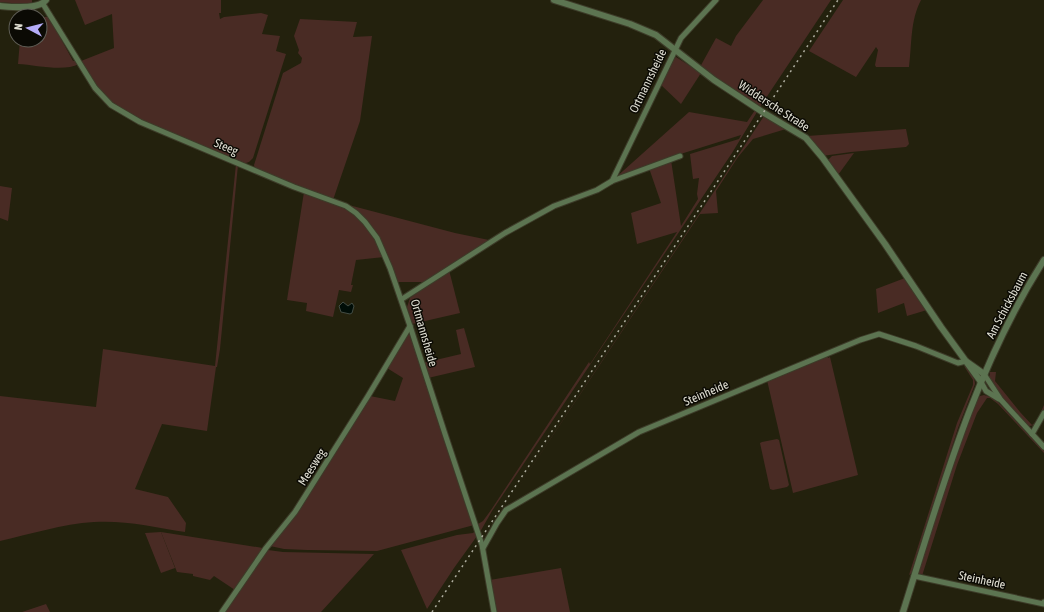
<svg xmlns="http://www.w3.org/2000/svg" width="1044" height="612" viewBox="0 0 1044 612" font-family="'Asap Condensed',sans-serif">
  <rect width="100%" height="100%" fill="#23210d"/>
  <g fill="#492b24">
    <path d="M0,0H32V4H22L0,2Z"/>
    <path d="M75,0H221V13H219L220,19L224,17L261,13L268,15L262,34L280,36L276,51L286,54L253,158L249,162L243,164L141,121L112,104L97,89L81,61L114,48L112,14L85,25Z"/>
    <path d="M763,0H831L760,107L746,100L700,67L716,38L731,46L736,36Z"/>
    <path d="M843,0H921C910,21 912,44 909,67H876L875,65L878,50L876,47L856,77L809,51Z"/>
    <path d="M40,17H49L73,61L77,60L79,64C64,72 36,65 18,64L20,40H40Z"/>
    <path d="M300,19L357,22L353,37L372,36L360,121L333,200L255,169L254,165L283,73L301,63L302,58L298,53L299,50L294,36Z"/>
    <path d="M676,57L701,73L681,104L660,84L672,59Z"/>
    <path d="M755,110L757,112L732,153L492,511L480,532L470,503L478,524L483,521L491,510L589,362L590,364L677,232L637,244L631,213L661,203L649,168L671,160L681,226L698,199L697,194L699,178L693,179L690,154L739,139L741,135L671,157L614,179L689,112L747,122Z"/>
    <path d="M764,116L786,129L753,139L738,157L716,191L718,213L700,214L500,515Z"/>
    <path d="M906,129L909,144L906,147L851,152L822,156L807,136Z"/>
    <path d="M854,153L838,175L827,161L832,156Z"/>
    <path d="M236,164L238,165L220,349L217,367H216L207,431L162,424L135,489L168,497L186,523L185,532C155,527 124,520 94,522C62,524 31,534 0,541V396L96,407L103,349L215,366Z"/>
    <path d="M0,186L12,188L8,221L0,218Z"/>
    <path d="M304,192C321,199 341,203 355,214C367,223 378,244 384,257L356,260L351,285H353L351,292L339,290L333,317L306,311L307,303L287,300Z"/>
    <path d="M345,204L455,233L489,240L425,282H397L376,234Z"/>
    <path d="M449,270L460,313L412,324L407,307L410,298Z"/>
    <path d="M905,278L927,310L907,316L904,303L878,313L876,289Z"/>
    <path d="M464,328L475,367L428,378L423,363L461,354L456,330Z"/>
    <path d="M409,334L411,335L474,525L377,551L307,550L284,549L270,546L370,396L395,401L403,378L387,368L406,336Z"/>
    <path d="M827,355L828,358L830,357L858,475L793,493L767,380Z"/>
    <path d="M964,366C970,369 975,377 975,384L958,428L912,573L909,575L957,423L973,385V380Z"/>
    <path d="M990,372H996L995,381L1020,412L1032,425L1037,421L1044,405V409L1035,425L1029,426L1025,424L1005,401L989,379Z"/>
    <path d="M984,395L991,397L998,402L1044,451V453L998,404L990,398H987L977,413L957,465L922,576L918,573L952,462L977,400L980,396Z"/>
    <path d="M777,439L779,440L789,485L787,487L773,490L770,489L760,443L762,442Z"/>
    <path d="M476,530L477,536L454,568L427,609L401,550L457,535L473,533Z"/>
    <path d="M161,532L263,548L235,590L214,576L210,580L193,576V574L177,572Z"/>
    <path d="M161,532L175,568L161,573L145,533Z"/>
    <path d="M268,550L283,552L374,554L321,612H224Z"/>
    <path d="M561,568L570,612H495L490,580Z"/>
    <path d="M46,604L50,612H22Z"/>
  </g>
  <path fill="#000d07" stroke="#434c44" d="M343,302L348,306L352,303L354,306L352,313L350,314L341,312L339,306Z"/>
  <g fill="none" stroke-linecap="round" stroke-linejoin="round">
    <g stroke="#3d3c29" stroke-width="7">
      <g id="minor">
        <path d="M43,4L95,88L111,105L140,122L294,187L346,206L356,213L365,222L377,238L390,268L410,326L445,434L482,545L494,612"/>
        <path d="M612,181L680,156"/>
        <path d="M402,299L505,233L554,206L597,190L612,181L681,38L716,0"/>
        <path d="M984,374L1001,400L1044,447"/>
        <path d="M981,382L986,391L999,399"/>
        <path d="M1032,434L1044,413"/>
        <path d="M483,548L497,523L506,510L639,432L860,340L879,334L916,346L958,363L966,361"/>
        <path d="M914,576L1044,604V602"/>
        <path d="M222,612L266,548L295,512L368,396L410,326"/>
      </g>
    </g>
    <g stroke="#3d3c29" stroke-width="8">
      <g id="tertiary">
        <path d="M554,0L630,24L656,35L714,80L764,113L806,138L822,157L885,244L941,327L981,382"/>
        <path d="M0,6C12,7 39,10 46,0"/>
        <path d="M967,362L984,374"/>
        <path d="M903,612C941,491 975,368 1044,260"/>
      </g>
    </g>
    <use href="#minor" stroke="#5c7451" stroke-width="5"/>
    <use href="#tertiary" stroke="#5c7451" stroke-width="6"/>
    <path stroke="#afaea0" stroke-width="1.5" stroke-dasharray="2 4" stroke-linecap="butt" d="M432,612L838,0"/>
  </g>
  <g text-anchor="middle" stroke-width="3" stroke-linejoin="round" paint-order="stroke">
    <g font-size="12" fill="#e0dfd3" stroke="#0b0a04">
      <text transform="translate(648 81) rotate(-64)" y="4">Ortmannsheide</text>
      <text transform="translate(774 106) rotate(33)" y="4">Widdersche Straße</text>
      <text transform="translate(226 147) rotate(23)" y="4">Steeg</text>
      <text transform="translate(1007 305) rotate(-62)" y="4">Am Schicksbaum</text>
      <text transform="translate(424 333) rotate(74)" y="4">Ortmannsheide</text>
      <text transform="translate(706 393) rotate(-23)" y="4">Steinheide</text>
      <text transform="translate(312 467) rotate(-58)" y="4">Meesweg</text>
      <text transform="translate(982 580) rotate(12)" y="4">Steinheide</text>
    </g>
  </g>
  <g transform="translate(28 28) rotate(277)"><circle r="19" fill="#0b0a04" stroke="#605f57"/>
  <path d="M0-3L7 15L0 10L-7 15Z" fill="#b5acf8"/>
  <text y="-6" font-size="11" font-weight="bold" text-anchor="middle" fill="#e0dfd3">N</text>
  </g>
</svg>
